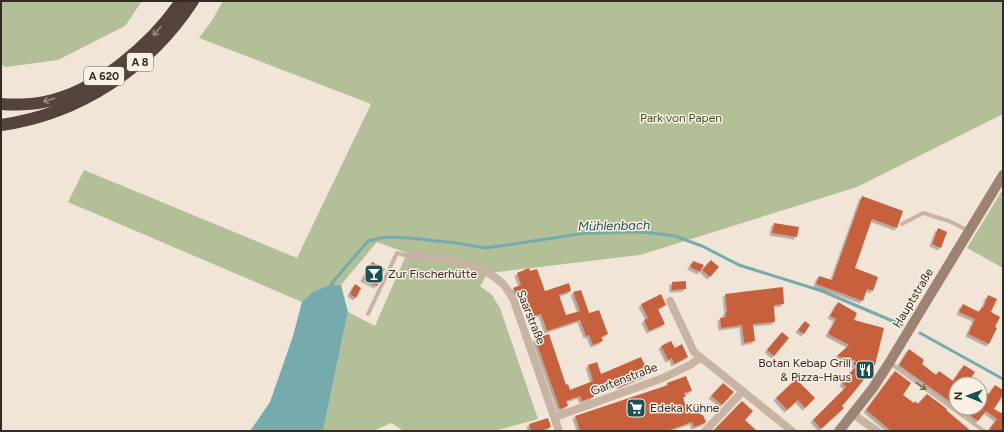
<svg xmlns="http://www.w3.org/2000/svg" width="1004" height="432" viewBox="0 0 1004 432" font-family="Figtree,sans-serif">
  <defs>
    <filter id="shadow"><feDropShadow dx="-2.5" dy="2.5" stdDeviation="0" flood-color="#0004"/></filter>
  </defs>
  <rect width="100%" height="100%" fill="#f1e5d7"/>
  <g fill="#b2bf97">
    <path d="M1,1H142L125,26L58,60L6,67L1,65Z"/>
    <path d="M223,1H1003V114L857,187L640,255L488,273L480,286L492,295L500,308L538,419L494,431H404L391,423L373,431H323L348,312L375,326L407,253L377,242L341,285L331,284L311,293L302,302L68,202L84,170L297,258L371,104L199,38L211,22Z"/>
    <path d="M1003,189V268L967,248Z"/>
  </g>
  <path fill="#76abae" d="M331,284L341,285L348,312L323,431H250L270,402L293,336L302,302L311,293Z"/>
  <g fill="none" stroke-linecap="round" stroke-linejoin="round">
    <g stroke="#76abae" stroke-width="3">
      <path d="M331,284L368,241L380,238L391,237L409,238L457,243L486,248L587,233L644,232L675,236L702,246L739,265L822,291L902,325"/>
      <path d="M920,333L1003,379"/>
    </g>
  </g>
  <g fill="#c7603e" filter="url(#shadow)">
    <path d="M862,196L903,211L897,228L872,219L855,268L878,277L873,291L867,289L863,301L816,284L819,276L832,280Z"/>
    <path d="M774,223L799,227L797,237L772,233Z"/>
    <path d="M938,228L947,232L941,248L932,244Z"/>
    <path d="M711,260L719,267L710,277L702,270Z"/>
    <path d="M693,261L704,265L700,272L690,267Z"/>
    <path d="M372,262L385,269L377,286L363,279Z"/>
    <path d="M529,268L530,271L537,269L545,291L569,283L571,291L559,295L566,315L580,311L573,292L581,290L589,313L599,310L608,334L601,337L603,341L593,345L589,335L586,336L580,320L547,331L541,314L532,317L524,291L516,293L513,288L521,285L517,273Z"/>
    <path d="M686,281V289L672,290V282Z"/>
    <path d="M355,284L361,288L356,298L350,294Z"/>
    <path d="M783,287L784,304L774,305L775,322L753,324L755,341L744,343L742,325L721,328L720,318L726,317L725,313L727,312L725,294Z"/>
    <path d="M661,294L666,305L658,309L665,324L649,331L644,320L648,318L641,304Z"/>
    <path d="M988,295L997,299L991,312L1000,317L995,327L997,328L989,344L968,334L975,319L959,312L963,304L979,312L982,307L983,308Z"/>
    <path d="M838,302L857,313L854,320L884,328L875,365L854,392L842,406L844,408L821,429L813,420L846,387L842,383L856,366L853,364L856,361L837,356L849,345L828,334L836,319L830,316Z"/>
    <path d="M805,321L810,325L804,334L798,330Z"/>
    <path d="M782,332L789,338L774,356L767,350Z"/>
    <path d="M549,334L566,385L568,384L570,390L593,381L588,365L597,362L601,374L641,357L649,374L620,387L619,385L593,394L594,397L582,401L580,396L566,401L568,406L560,409L535,339Z"/>
    <path d="M671,341L675,348L682,344L688,357L674,364L672,358L668,360L661,346Z"/>
    <path d="M909,349L924,360L922,364L936,375L939,371L953,381L964,365L975,372L967,384H956V406L899,365Z"/>
    <path d="M895,371L911,383L903,395L914,403L915,401L918,404L927,394L947,409L946,410L971,431H891L866,410Z"/>
    <path d="M686,376L692,391L684,393L686,397H683L687,411L692,409L693,413L699,410L701,415H703L706,422L705,423L694,427L692,422L667,431H580L575,416L668,385L667,383Z"/>
    <path d="M796,379L815,398L805,408L798,400L787,410L776,398Z"/>
    <path d="M723,383L734,392L722,405L711,396Z"/>
    <path d="M995,385L1003,390V395L994,409L1001,413L1003,411V431H988L997,419L986,411L978,421L959,408H980V389L989,394Z"/>
    <path d="M742,401L753,411L745,420L757,431H713Z"/>
    <path d="M548,418L551,427L541,431H531L529,424Z"/>
  </g>
  <g fill="none" stroke-linecap="round" stroke-linejoin="round">
    <g stroke="#c8b4a3" stroke-width="4">
      <path d="M902,224L923,213L949,221L969,231"/>
      <path d="M368,314L397,253L409,256"/>
      <path d="M890,363L984,431"/>
    </g>
    <g stroke="#c8b4a3" stroke-width="8">
      <path d="M409,256C442,257 477,260 502,283C507,288 511,295 514,301L559,431"/>
      <path d="M670,301L694,352L792,431"/>
      <path d="M853,414L877,431"/>
      <path d="M555,417L663,378L690,365L700,358"/>
      <path d="M705,431L743,391"/>
    </g>
    <path stroke="#9c8374" stroke-width="10" d="M839,431L873,388L889,363L1003,175"/>
    <g stroke="#54443c" stroke-width="12">
      <path d="M1,104C15,105 30,105 44,102C96,92 152,44 181,1"/>
      <path d="M1,125C80,114 150,67 193,1"/>
    </g>
  </g>
  <defs><path id="oneway-shaft" d="M-6 0H5M1.5-3L5.5 0L1.5 3" fill="none" stroke-width="1.6" stroke-linecap="round" stroke-linejoin="round"/></defs>
  <g stroke="#96887f">
    <use href="#oneway-shaft" transform="translate(157 31) rotate(132)"/>
    <use href="#oneway-shaft" transform="translate(49 100) rotate(164)"/>
  </g>
  <use stroke="#76685e" href="#oneway-shaft" transform="translate(921 386) rotate(36)"/>
  <defs>
    <g id="bar-square" transform="scale(1)"><rect x="-9" y="-9" width="18" height="18" rx="4" fill="#1b5055" stroke="#f9efe3"/><path d="M-6-5H6L.8 .8V4.5H3.5V6h-7V4.5H-.8V.8Z" fill="#fff"/></g>
    <g id="restaurant-square" transform="scale(1)"><rect x="-9" y="-9" width="18" height="18" rx="4" fill="#1b5055" stroke="#f9efe3"/><path d="M-5-6h1v4h1v-4h1v4h1v-4h1v5L-1.5 .5V6h-2V.5L-5-1ZM5-6V6H3V1.5H1.5Q1.5-4 5-6Z" fill="#fff"/></g>
    <g id="supermarket-square" transform="scale(1)"><rect x="-9" y="-9" width="18" height="18" rx="4" fill="#1b5055" stroke="#f9efe3"/><path d="M-6-5.5h2.5l.6 2H6L4.5 2H-2.5L-4.4-4H-6ZM-1.5 3.2a1.3 1.3 0 1 0 .1 0ZM3 3.2a1.3 1.3 0 1 0 .1 0Z" fill="#fff"/></g>
  </defs>
  <g fill-rule="evenodd">
    <use href="#bar-square" x="374" y="274"/>
    <use href="#restaurant-square" x="865" y="370"/>
    <use href="#supermarket-square" x="636" y="408"/>
  </g>
  <g text-anchor="middle" stroke-width="3" stroke-linejoin="round" paint-order="stroke">
    <g fill="#f9efe3" stroke="#6e655e" stroke-width="1">
      <rect x="127" y="53" width="26" height="18" rx="3"/>
      <rect x="84" y="67" width="40" height="18" rx="3"/>
    </g>
    <g font-size="11" font-weight="bold" fill="#332a25">
      <text x="140" y="66">A 8</text>
      <text x="104" y="80">A 620</text>
    </g>
    <g font-size="12" fill="#425229" stroke="#f9efe3">
      <text x="681" y="122">Park von Papen</text>
    </g>
    <g font-size="12" fill="#332a25" stroke="#f9efe3" text-anchor="start">
      <text x="388" y="278">Zur Fischerhütte</text>
      <text x="851" y="367" text-anchor="end">Botan Kebap Grill<tspan x="851" dy="14">&amp; Pizza-Haus</tspan></text>
      <text x="650" y="412">Edeka Kühne</text>
    </g>
    <g font-size="12" fill="#332a25" stroke="#f9efe3">
      <text transform="translate(913 298) rotate(-59)" y="4">Hauptstraße</text>
      <text transform="translate(531 317) rotate(68)" y="4">Saarstraße</text>
      <text transform="translate(624 379) rotate(-21)" y="4">Gartenstraße</text>
    </g>
    <g font-size="13" font-style="italic" fill="#1b5055" stroke="#f9efe3">
      <text transform="translate(614 225) rotate(-1)" y="5">Mühlenbach</text>
    </g>
  </g>
  <rect width="1004" height="432" fill="none" stroke="#332a25" stroke-width="4"/>
  <g transform="translate(968 396) rotate(271)"><circle r="19" fill="#f9efe3" stroke="#aaa097"/>
  <path d="M0-3L7 15L0 10L-7 15Z" fill="#1b5055"/>
  <text y="-6" font-size="11" font-weight="bold" text-anchor="middle" fill="#332a25">N</text>
  </g>
</svg>
